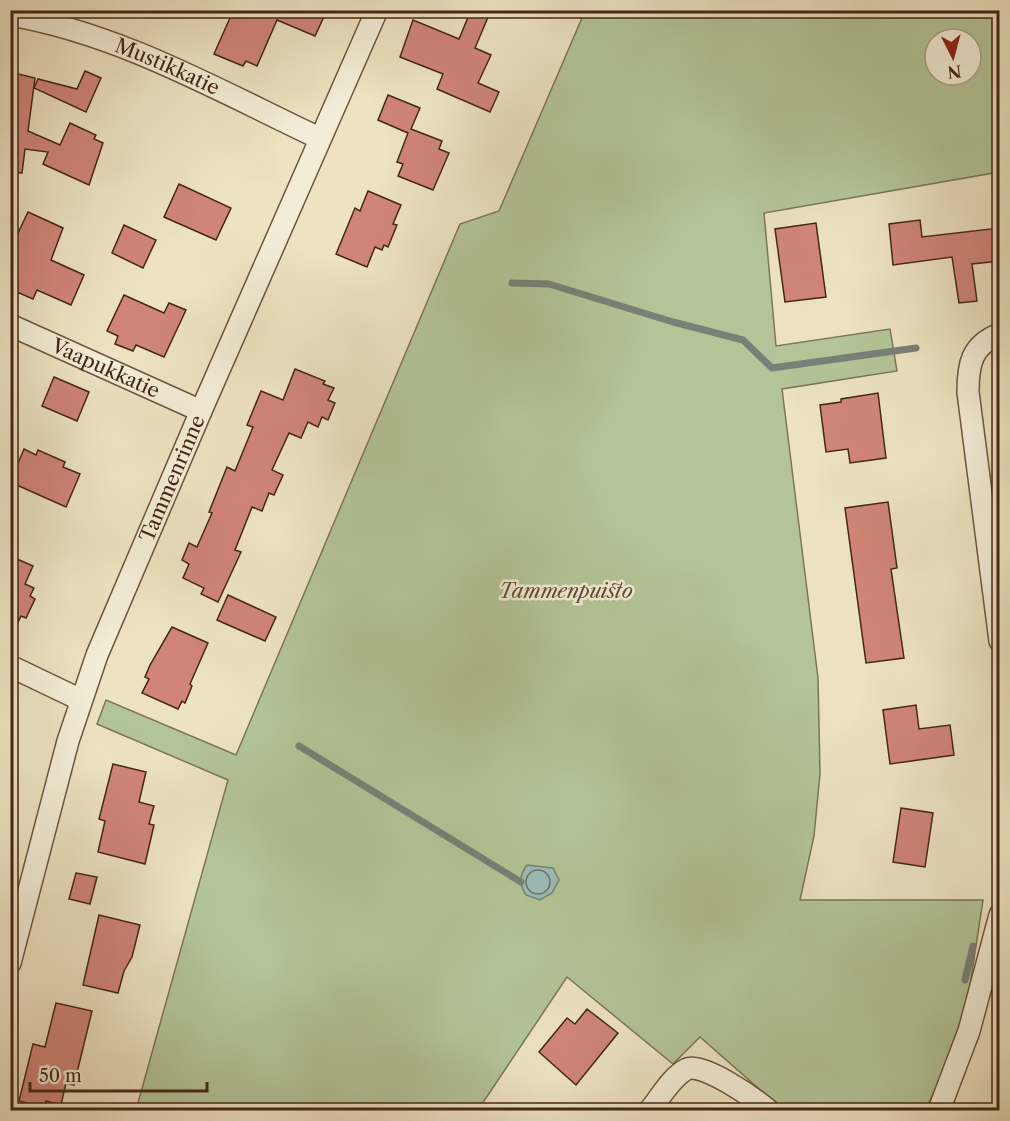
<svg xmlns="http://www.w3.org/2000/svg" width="1010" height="1121" viewBox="0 0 1010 1121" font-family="'Libre Caslon Text',serif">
  <rect width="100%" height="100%" fill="#ede3c1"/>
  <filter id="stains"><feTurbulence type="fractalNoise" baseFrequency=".00333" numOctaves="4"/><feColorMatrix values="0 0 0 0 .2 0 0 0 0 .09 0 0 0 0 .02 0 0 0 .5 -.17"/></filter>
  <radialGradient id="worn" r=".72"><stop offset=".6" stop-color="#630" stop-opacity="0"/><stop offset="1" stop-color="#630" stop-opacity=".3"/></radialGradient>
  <path fill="#b3c597" stroke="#7c7656" stroke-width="1.5" fill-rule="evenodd" d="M585,11H999V172L764,213L776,346L890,329L897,371L782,389L818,678L820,774L814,836L800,900H983L967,1005L938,1084L925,1110H783L700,1037L673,1064L567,977L478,1110H136L228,780L97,724L106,700L236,755L460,224L499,211ZM935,39H971V75H935Z"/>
  <path fill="#9bbdba" stroke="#788178" stroke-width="1.5" d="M527,865L553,868L559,880L552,893L540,900L526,895C519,884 519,876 527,865Z"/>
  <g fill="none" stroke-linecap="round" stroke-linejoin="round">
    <circle stroke="#707268" stroke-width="1.5" cx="538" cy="882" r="12"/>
    <g stroke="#788178" stroke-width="7">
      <path d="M512,283L549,284L673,322L743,340L772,368L916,348"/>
      <path d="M299,746L521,882"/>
      <path d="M965,980L973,946"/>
    </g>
  </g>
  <g fill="#d08578" stroke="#442615" stroke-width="1.5">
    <path d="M257,10H327L315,36L277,20L257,66L246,61L243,66L214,54L233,11L244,16L247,11L259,16L261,12Z"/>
    <path d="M471,10H491L475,48L491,55L478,83L499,92L490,112L437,89L443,74L400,57L413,20L459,39Z"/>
    <path d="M85,71L101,78L86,112L34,88L38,79L77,89Z"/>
    <path d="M10,72L35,78L28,131L60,145L70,123L96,135L94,139L103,143L89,185L43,164L48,152L25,149L22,173L10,172Z"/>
    <path d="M388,95L420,108L411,129L442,141L439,149L449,153L433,190L398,176L403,164L397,162L408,133L378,120Z"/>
    <path d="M179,184L231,208L216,240L164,217Z"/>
    <path d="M368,191L401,205L393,224L397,225L388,247L384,245L382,250L375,247L367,267L336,254L355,208L360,211Z"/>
    <path d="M28,212L63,228L51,260L84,275L71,305L37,290L33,299L10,289V250Z"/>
    <path d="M920,220L922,237L999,228V261L972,264L977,301L959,303L952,257L893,265L889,224Z"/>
    <path d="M816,223L826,297L785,302L775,229Z"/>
    <path d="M124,225L156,240L143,268L112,253Z"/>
    <path d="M124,295L164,313L169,303L186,310L164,357L136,345L133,351L115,344L118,336L107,331Z"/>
    <path d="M295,369L325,381L323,384L334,388L328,400L335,403L328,420L322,417L318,427L308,422L301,438L289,433L272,470L283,475L274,495L269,493L262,511L252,507L235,550L241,552L218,602L201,594L204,588L183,578L189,564L182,560L189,543L197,547L212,513L209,512L227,467L235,471L253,427L247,425L261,391L283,400Z"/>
    <path d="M54,377L89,392L77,421L42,406Z"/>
    <path d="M878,393L886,458L850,463L848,449L826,452L820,405L841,402V399Z"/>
    <path d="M24,449L36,455L38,450L65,462L63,467L80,474L66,507L10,482Z"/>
    <path d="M888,502L897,568L891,569L904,658L866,663L845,508Z"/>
    <path d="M10,556L33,566L25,584L34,588L30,596L35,599L26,618L21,616L10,639Z"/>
    <path d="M228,595L276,617L265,641L217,620Z"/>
    <path d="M172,627L208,643L190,684L192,686L185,703L182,701L178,709L142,693L149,679L145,677L150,665Z"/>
    <path d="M916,705L919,729L950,725L954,755L890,764L883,710Z"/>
    <path d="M113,764L146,772L139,802L154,806L149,824L154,825L145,864L98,852L105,821L99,819Z"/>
    <path d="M901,808L933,813L925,867L893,862Z"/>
    <path d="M76,873L97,877L90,904L69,899Z"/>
    <path d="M99,915L140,925L132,957L124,971L118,993L83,985Z"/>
    <path d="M56,1003L92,1011L74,1085L66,1083L61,1105L46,1101L44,1107L19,1101L33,1044L45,1047Z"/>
    <path d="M587,1009L618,1033L576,1085L539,1052L567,1018L575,1024Z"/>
  </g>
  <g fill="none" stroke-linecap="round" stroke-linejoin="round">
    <g stroke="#6e5540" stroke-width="24">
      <g id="street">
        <path id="s1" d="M10,15C121,34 219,91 319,138"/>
        <path id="s2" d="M10,325L201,411"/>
        <path d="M1000,334C971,345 968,365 968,392L1000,641"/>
        <path d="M10,666L81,700"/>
        <path id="s3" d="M10,963L68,741L97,655L201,411L377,10"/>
        <path d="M650,1110C660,1098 672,1076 687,1069C703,1062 755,1099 768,1110"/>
        <path d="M939,1110L969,1031L1000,915"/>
      </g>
    </g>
    <use href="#street" stroke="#f3edd7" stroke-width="21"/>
  </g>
  <g text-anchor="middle" stroke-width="5" stroke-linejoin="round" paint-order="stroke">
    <g font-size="20" fill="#442615" stroke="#f3edd7">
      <text dy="7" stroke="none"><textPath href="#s1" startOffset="166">Mustikkatie</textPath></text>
      <text dy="7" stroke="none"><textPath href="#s2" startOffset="105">Vaapukkatie</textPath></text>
      <text dy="7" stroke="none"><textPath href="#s3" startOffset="512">Tammenrinne</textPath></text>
    </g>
    <g font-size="20" font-style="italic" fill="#604e36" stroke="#f3edd7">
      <text x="566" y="598">Tammenpuisto</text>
    </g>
  </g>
  <rect width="1010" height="1121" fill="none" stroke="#ede3c1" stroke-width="36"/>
  <rect x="12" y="12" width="986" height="1097" fill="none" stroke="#442615" stroke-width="3"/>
  <rect x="18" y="18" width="974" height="1085" fill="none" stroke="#442615" stroke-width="1.5"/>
  <g transform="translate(953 57) rotate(174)"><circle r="28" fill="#f3edd7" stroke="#ad9d89" stroke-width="1.5"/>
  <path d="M0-4.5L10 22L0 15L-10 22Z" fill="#8f2418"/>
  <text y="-9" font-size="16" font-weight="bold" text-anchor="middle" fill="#442615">N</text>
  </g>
  <path d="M30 1082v9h177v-9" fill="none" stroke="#442615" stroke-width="3"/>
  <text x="39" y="1082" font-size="18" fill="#442615" stroke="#f3edd7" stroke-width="4.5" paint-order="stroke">50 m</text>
  <rect width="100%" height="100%" filter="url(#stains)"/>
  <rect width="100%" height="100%" fill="url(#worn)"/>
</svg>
